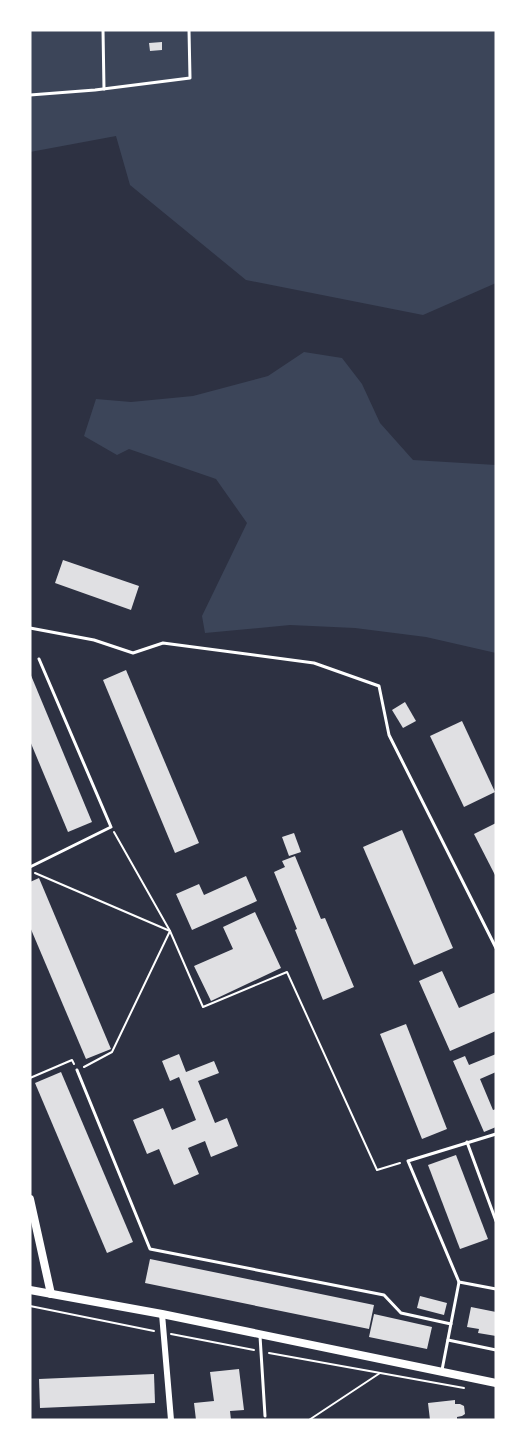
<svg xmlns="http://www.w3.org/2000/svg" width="526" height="1450" viewBox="0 0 526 1450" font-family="'Nunito Sans',sans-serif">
  <rect width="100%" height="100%" fill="#2d3142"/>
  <g fill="#3c4559">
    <path d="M30,30H496V283L423,315L246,280L130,185L116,136L30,152Z"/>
    <path d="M304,352L342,358L362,384L380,423L413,460L496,465V653L426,637L355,628L290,625L205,633L202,616L247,523L216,479L129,449L117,455L84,436L96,399L131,402L193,396L268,376Z"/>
  </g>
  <g fill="#e0e0e3">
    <path d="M162,42V50L150,51L149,43Z"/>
    <path d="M63,560L139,586L131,610L55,583Z"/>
    <path d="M126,670L199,843L175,853L103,680Z"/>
    <path d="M30,673L92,822L68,832L30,741Z"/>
    <path d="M405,702L416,721L403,728L392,710Z"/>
    <path d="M462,721L495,792L464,807L430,736Z"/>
    <path d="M496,823V877L474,834Z"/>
    <path d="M402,830L453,948L414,965L363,847Z"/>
    <path d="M294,833L301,852L289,856L282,837Z"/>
    <path d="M295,856L321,919L325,918L354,987L323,1000L295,930L297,929L274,872L285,867L282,861Z"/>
    <path d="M246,876L257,901L192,930L176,894L199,884L204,895Z"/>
    <path d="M39,878L111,1049L86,1059L30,927V882Z"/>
    <path d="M255,912L281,968L211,1001L194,966L233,949L223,927Z"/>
    <path d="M442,971L459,1008L496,992V1031L450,1051L419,981Z"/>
    <path d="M406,1024L447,1129L422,1139L380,1034Z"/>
    <path d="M179,1054L186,1072L214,1061L219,1073L198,1081L215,1123L227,1118L238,1146L211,1157L205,1141L188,1148L199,1174L174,1185L159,1149L147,1154L133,1120L163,1108L172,1130L196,1120L179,1077L170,1081L162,1061Z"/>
    <path d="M496,1054V1072L480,1079L493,1110L496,1109V1127L484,1132L453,1061L465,1056L469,1065Z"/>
    <path d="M61,1072L133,1242L107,1253L35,1083Z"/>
    <path d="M456,1155L488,1239L460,1249L428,1165Z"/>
    <path d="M150,1259L374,1305L369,1329L145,1283Z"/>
    <path d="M420,1296L447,1303L444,1315L417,1308Z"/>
    <path d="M471,1307L496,1312V1336L478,1333L479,1329L467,1327Z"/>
    <path d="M374,1314L432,1327L427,1349L369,1337Z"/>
    <path d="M239,1369L244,1410L230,1411L231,1420H196L194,1403L214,1401L210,1372Z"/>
    <path d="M154,1374L155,1403L40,1408L39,1379Z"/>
    <path d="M455,1400V1404H460L464,1406L465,1414L462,1416L457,1417V1420H430L428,1403Z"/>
  </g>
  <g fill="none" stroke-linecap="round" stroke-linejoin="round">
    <g stroke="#fff" stroke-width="2">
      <path d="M114,832L170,931L203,1007L287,972L377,1170L400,1163"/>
      <path d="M35,873L170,931L112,1052L84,1067"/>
      <path d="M30,1078L72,1060L74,1064"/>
      <path d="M30,1306L154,1331"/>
      <path d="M171,1334L254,1350"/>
      <path d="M269,1353L464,1388"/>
      <path d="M309,1420L380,1373"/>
    </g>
    <g stroke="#fff" stroke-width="3">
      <path d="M103,30L104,89"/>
      <path d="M30,95L95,90L190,78L189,30"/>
      <path d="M30,628L94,640L133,653L163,643L314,663L379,686L389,735L496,948"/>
      <path d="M30,867L111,827L39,659"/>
      <path d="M77,1070L150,1249L384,1295L401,1313L451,1324"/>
      <path d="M467,1142L496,1221"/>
      <path d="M459,1282L496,1289"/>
      <path d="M260,1336L265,1416"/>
      <path d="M448,1340L496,1350"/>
      <path d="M442,1370L459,1282L408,1161L496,1134"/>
    </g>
    <path stroke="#fff" stroke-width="6" d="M162,1314L171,1420"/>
    <g stroke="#fff" stroke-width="8">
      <path d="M30,1199L51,1294"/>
      <path d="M30,1290L162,1314L496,1383"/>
    </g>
  </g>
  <rect width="526" height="1450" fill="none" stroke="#ffffff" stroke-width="63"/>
</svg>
